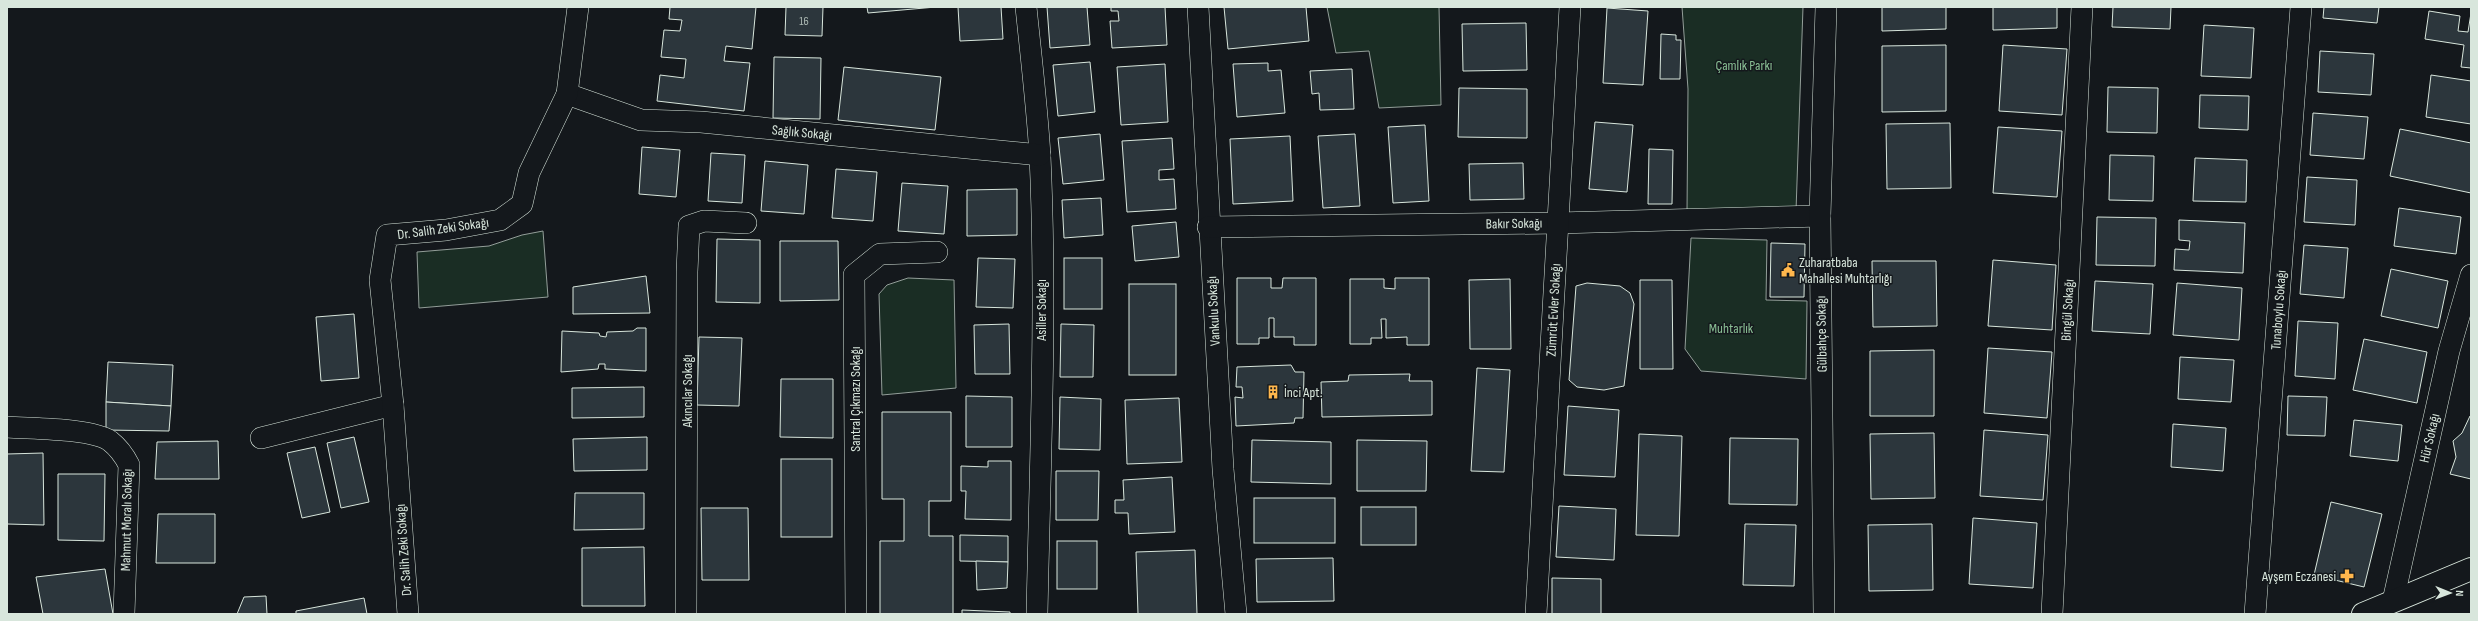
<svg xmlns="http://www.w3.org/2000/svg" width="2478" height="621" viewBox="0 0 2478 621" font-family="'Sofia Sans Condensed',sans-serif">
  <rect width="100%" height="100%" fill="#14181c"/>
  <g fill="#1a2d24" stroke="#939e99">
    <path d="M1327,7H1439L1441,105L1379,108L1369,51L1336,53Z"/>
    <path d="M1682,7H1803L1796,211L1687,213L1688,89Z"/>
    <path d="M543,231L548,297L419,308L417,252L489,246L522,235Z"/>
    <path d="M1691,238L1767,240L1766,300L1807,301L1806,379L1701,371L1685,349Z"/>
    <path d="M908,278L954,280L956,388L882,395L879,294L887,285Z"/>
  </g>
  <g fill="#2c363c" stroke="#d8e6dc">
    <path d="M670,7H756L752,49L726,46L724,61L750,63L744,111L657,101L660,75L684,78L686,59L661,57L664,30L680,31L682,20L669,19Z"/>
    <path d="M786,7H823L822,36L785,35Z"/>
    <path d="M867,7H936L868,13Z"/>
    <path d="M958,7H1001L1003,39L960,41Z"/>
    <path d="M1047,7H1087L1090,45L1050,48Z"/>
    <path d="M1111,7H1165L1167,45L1112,48L1110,21H1119L1118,11H1111Z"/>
    <path d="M1224,7H1306L1309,41L1228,49Z"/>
    <path d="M1882,7H1946V29L1882,31Z"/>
    <path d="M1993,7H2057V28L1993,30Z"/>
    <path d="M2113,7H2171L2170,29L2112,27Z"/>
    <path d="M2324,7H2379L2377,23L2323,18Z"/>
    <path d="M1607,8L1648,11L1643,85L1603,83Z"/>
    <path d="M2429,11L2460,16L2458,31L2468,32L2471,13V68L2461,67L2464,45L2425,39Z"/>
    <path d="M1526,23L1527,70L1463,71L1462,24Z"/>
    <path d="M2204,25L2254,28L2251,78L2201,76Z"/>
    <path d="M1661,34L1676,35V40H1681L1680,79H1660Z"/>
    <path d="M1946,45V111L1882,112V46Z"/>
    <path d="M2003,45L2067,49L2062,115L1999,111Z"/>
    <path d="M2320,51L2374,54L2371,95L2318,92Z"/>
    <path d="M774,57L821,58L820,119L773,118Z"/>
    <path d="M1090,62L1095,112L1058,116L1053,65Z"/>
    <path d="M1268,63V71L1281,70L1285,113L1237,117L1233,64Z"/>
    <path d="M1165,64L1168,122L1121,125L1117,67Z"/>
    <path d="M844,67L941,77L935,130L838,120Z"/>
    <path d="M1352,69L1354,109L1320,110L1319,93L1312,94L1310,71Z"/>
    <path d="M2431,75L2471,81V124L2426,117Z"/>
    <path d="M2108,87L2158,88L2157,133L2107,132Z"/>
    <path d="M1459,88L1527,89V138L1458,137Z"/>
    <path d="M2200,95L2249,96L2248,130L2199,128Z"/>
    <path d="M2313,113L2368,117L2364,159L2310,155Z"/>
    <path d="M1595,122L1633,125L1627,192L1589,189Z"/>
    <path d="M1950,123L1951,188L1887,189L1886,124Z"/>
    <path d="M1425,125L1429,201L1393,203L1388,127Z"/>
    <path d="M1998,127L2062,131L2057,197L1993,193Z"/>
    <path d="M2400,129L2471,143V193L2390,176Z"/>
    <path d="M1100,134L1104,180L1063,184L1058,138Z"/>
    <path d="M1355,134L1360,206L1323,208L1318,136Z"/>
    <path d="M1290,136L1293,201L1233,204L1230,139Z"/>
    <path d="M1172,138L1174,169L1159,170V180L1174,179L1176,209L1127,212L1122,141Z"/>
    <path d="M642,147L680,150L676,197L639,194Z"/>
    <path d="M1649,149L1673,150L1672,204H1648Z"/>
    <path d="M711,153L745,155L742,203L708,201Z"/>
    <path d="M2110,155L2154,156L2153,201L2109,200Z"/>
    <path d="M2195,158L2247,160L2246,202L2193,201Z"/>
    <path d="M765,161L808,165L804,214L761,211Z"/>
    <path d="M1523,163L1524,199L1470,200L1469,164Z"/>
    <path d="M836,169L877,172L873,221L832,218Z"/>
    <path d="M2307,177L2357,180L2355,225L2304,222Z"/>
    <path d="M902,183L948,186L944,234L898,231Z"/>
    <path d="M1017,189V235L967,236V190Z"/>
    <path d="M1101,198L1103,235L1064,238L1062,200Z"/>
    <path d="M2399,208L2461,217L2456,254L2394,246Z"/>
    <path d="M2097,217L2156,218L2155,266L2096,265Z"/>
    <path d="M2179,220L2245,223L2243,273L2174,270L2175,249L2189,250L2190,241L2179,240Z"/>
    <path d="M1176,222L1179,257L1135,261L1132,226Z"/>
    <path d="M717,239L760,240V303L716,302Z"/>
    <path d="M780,241H838L839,300L780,301Z"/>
    <path d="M1771,243L1805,244L1804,297H1770Z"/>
    <path d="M2304,245L2348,248L2344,298L2300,294Z"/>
    <path d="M978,258L1015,259L1013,308L976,307Z"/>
    <rect x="1064" y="258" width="38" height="51"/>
    <path d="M1993,260L2056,265L2052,330L1988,326Z"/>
    <path d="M1872,261H1936L1937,326L1873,327Z"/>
    <path d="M2391,269L2448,281L2438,328L2381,316Z"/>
    <path d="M646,276L650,313L573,314V287Z"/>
    <path d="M1237,278H1271V288H1282L1283,278H1316V345H1294V337H1274V318H1269V338H1259V344H1237Z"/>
    <path d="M1395,278H1429V345H1407V337L1386,338V319H1381L1382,338H1371V344H1350V279H1384V288L1395,289Z"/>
    <path d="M1510,279L1511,349H1470L1469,280Z"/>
    <path d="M1640,280H1672L1673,369H1640Z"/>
    <path d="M2095,281L2153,284L2150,334L2092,331Z"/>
    <path d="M1587,283L1620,286L1630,293L1634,304L1624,386L1604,390L1577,387L1569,380L1576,286Z"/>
    <path d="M2177,283L2242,288L2239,340L2173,335Z"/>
    <rect x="1129" y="284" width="47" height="91"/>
    <path d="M354,314L359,378L321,381L316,317Z"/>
    <path d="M2298,321L2338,323L2335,379L2295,376Z"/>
    <path d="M1009,324L1010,374H975L974,325Z"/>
    <path d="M1061,324L1094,325L1093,377H1060Z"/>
    <path d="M637,328H646V371L605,369V364H599L598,369L561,372L562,331L599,333L600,336L606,337L607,332L633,331Z"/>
    <path d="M699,337L742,338L739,406L697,405Z"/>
    <path d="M2364,339L2427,352L2417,403L2353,390Z"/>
    <path d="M1988,348L2052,352L2047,418L1984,413Z"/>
    <path d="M1934,350V416H1870V351Z"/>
    <path d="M2180,357L2234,360L2231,402L2178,399Z"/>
    <path d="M108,362L173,365L171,406L106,402Z"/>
    <path d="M1291,365L1295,372H1304L1303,418H1295L1294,423L1236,426L1235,397L1243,398L1242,387H1236L1237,367Z"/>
    <path d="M1477,368L1510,370L1504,472L1471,471Z"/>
    <path d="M1410,374L1409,381H1432V415L1322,417L1321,382L1348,381L1349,375Z"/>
    <path d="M781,379H833V438L780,437Z"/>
    <path d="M644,387V417L572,418V388Z"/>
    <path d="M966,396L1012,397V447H966Z"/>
    <path d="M2288,396L2327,397L2325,436L2287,435Z"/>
    <path d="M1060,397L1101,399L1100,450L1059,449Z"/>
    <path d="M1179,398L1182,462L1127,464L1125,400Z"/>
    <path d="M106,402L171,406L169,431L106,430Z"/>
    <path d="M1568,406L1619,410L1615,477L1564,475Z"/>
    <path d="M882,412H951V501H929V536H953V614H880V541H904V499H882Z"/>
    <path d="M2470,416H2471V479L2450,474L2456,457L2453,441L2462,433Z"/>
    <path d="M2354,420L2402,425L2398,461L2350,456Z"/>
    <path d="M2173,424L2226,428L2223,471L2171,467Z"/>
    <path d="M1984,430L2048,435L2043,500L1980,496Z"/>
    <path d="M1934,433L1935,498L1871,499L1870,434Z"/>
    <path d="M1639,434L1682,436L1679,536L1636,535Z"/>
    <path d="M354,437L369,502L341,508L327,443Z"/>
    <path d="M647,437V470L574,471L573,439Z"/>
    <path d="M1730,438L1798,439L1797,505L1729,504Z"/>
    <path d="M1252,440L1331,442V484L1251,482Z"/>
    <path d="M1357,440L1427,441L1426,491H1357Z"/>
    <path d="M218,441L219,479H155L157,442Z"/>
    <path d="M315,447L330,512L302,518L287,453Z"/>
    <path d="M43,453L44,525L7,524V454Z"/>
    <rect x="781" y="459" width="51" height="78"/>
    <path d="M988,461H1011V520L965,519L966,491H961V466L988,467Z"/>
    <path d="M1056,471H1099L1098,520H1056Z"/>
    <path d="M58,474H105L104,541L58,540Z"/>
    <path d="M1172,477L1175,532L1129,534L1128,513H1115V500H1124L1123,480Z"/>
    <path d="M575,493H644V529L574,530Z"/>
    <rect x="1254" y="498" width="81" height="45"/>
    <path d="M2331,502L2382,514L2364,587L2314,575Z"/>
    <path d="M1559,506L1616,509L1614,560L1556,557Z"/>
    <rect x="1361" y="507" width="55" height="38"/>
    <path d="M701,508H748L749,580H702Z"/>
    <path d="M158,514H215V563H156Z"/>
    <path d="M1973,518L2037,523L2033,588L1969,584Z"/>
    <path d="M1745,524L1796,525L1794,586L1743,585Z"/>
    <path d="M1932,524L1933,590L1869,591L1868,525Z"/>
    <path d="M960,535L1008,536V562L960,561Z"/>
    <rect x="1057" y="541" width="40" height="48"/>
    <path d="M644,547L645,606H582V548Z"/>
    <path d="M1195,550L1197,614H1138L1136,552Z"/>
    <path d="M1333,558L1334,601L1257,602L1256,559Z"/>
    <path d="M976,561L1008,562L1007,588L977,590Z"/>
    <path d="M105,569L113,614H43L36,577Z"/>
    <path d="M1552,578L1601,579V614H1552Z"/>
    <path d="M266,596L267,614H237L244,597Z"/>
    <path d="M364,598L367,614H296V611Z"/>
    <path d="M962,610L1010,612V614H962Z"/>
  </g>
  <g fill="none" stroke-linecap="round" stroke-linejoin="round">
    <g stroke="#d8e6dc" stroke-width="22">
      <g id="street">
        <path d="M1026,7C1031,56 1037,106 1040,156C1047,307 1040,463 1037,614"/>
        <path d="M1198,7L1223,469L1236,614"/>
        <path d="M567,94L641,120L701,122L1040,155"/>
        <path d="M1208,227L1558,223L1820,216"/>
        <path d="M7,427C31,429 91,428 110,441C119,448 124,455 129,465L124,614"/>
        <path d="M261,438L393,405"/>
        <path d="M2393,601L2449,351L2471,275"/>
        <path d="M408,614L393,405L380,280L387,235L446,230L500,220L522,204L529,173L567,94L578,7"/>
        <path d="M686,614L687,272L689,226L704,221L746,223"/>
        <path d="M856,614L854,275L880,254L937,252"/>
        <path d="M1536,614L1570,7"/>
        <path d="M1824,614L1820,216L1826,7"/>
        <path d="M2052,614L2082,7"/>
        <path d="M2255,614L2301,7"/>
      </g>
    </g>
    <g stroke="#d8e6dc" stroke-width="24">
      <path id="secondary" d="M2363,614L2471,569"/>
    </g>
    <use href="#street" stroke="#14181c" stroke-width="21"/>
    <use href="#secondary" stroke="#14181c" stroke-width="22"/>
  </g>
  <defs>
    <g id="civic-bare" transform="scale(1.08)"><path d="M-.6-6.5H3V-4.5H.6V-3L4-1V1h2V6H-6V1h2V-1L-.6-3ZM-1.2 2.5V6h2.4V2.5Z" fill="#ffb74d" stroke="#14181c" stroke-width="2.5" paint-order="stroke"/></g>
    <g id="building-bare" transform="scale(1.08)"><path d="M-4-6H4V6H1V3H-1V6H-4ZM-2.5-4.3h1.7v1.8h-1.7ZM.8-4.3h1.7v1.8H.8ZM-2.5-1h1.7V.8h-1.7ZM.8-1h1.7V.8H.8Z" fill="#ffb74d" stroke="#14181c" stroke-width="2.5" paint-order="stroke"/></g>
    <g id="pharmacy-bare" transform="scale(1.08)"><path d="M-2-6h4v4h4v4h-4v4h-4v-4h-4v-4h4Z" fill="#ffb74d" stroke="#14181c" stroke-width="2.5" paint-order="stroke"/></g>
  </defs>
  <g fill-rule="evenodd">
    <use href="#civic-bare" x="1788" y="270"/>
    <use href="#building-bare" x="1273" y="392"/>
    <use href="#pharmacy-bare" x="2347" y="576"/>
  </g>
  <g text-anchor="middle" stroke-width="3" stroke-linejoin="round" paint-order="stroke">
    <g font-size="12" fill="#adbab4">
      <text x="804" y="25">16</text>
    </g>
    <g font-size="14" fill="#8ac095" stroke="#14181c">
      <text x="1744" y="70">Çamlık Parkı</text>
      <text x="1731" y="333">Muhtarlık</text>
    </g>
    <g font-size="14" fill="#d8e6dc" stroke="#14181c">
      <text transform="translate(802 132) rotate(5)" y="5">Sağlık Sokağı</text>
      <text transform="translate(1514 223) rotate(-1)" y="5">Bakır Sokağı</text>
      <text transform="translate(443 228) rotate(-8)" y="5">Dr. Salih Zeki Sokağı</text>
      <text transform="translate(1041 310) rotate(-90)" y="5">Asiller Sokağı</text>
      <text transform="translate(1553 310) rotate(-87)" y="5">Zümrüt Evler Sokağı</text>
      <text transform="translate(2067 310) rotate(-87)" y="5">Bingül Sokağı</text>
      <text transform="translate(2278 310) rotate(-86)" y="5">Tunaboylu Sokağı</text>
      <text transform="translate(1213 311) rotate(-93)" y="5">Vankulu Sokağı</text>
      <text transform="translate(1821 334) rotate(-91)" y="5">Gülbahçe Sokağı</text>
      <text transform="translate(687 391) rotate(-90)" y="5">Akıncılar Sokağı</text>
      <text transform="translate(855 399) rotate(-90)" y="5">Santral Çıkmazı Sokağı</text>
      <text transform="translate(2429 438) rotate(-77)" y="5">Hür Sokağı</text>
      <text transform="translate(126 520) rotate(-89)" y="5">Mahmut Moralı Sokağı</text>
      <text transform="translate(403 550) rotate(-94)" y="5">Dr. Salih Zeki Sokağı</text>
    </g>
    <g font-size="14" fill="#d8e6dc" stroke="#14181c" text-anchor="start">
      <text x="1799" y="267">Zuharatbaba<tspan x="1799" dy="16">Mahallesi Muhtarlığı</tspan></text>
      <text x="1284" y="397">İnci Apt.</text>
      <text x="2336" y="581" text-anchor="end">Ayşem Eczanesi</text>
    </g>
  </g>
  <rect width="2478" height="621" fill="none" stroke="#d8e6dc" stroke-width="16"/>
  <g transform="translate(2450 593) rotate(91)" stroke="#14181c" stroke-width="3" paint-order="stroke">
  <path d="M0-3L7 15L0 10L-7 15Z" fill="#d8e6dc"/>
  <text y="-6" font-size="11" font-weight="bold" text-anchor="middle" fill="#d8e6dc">N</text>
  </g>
</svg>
